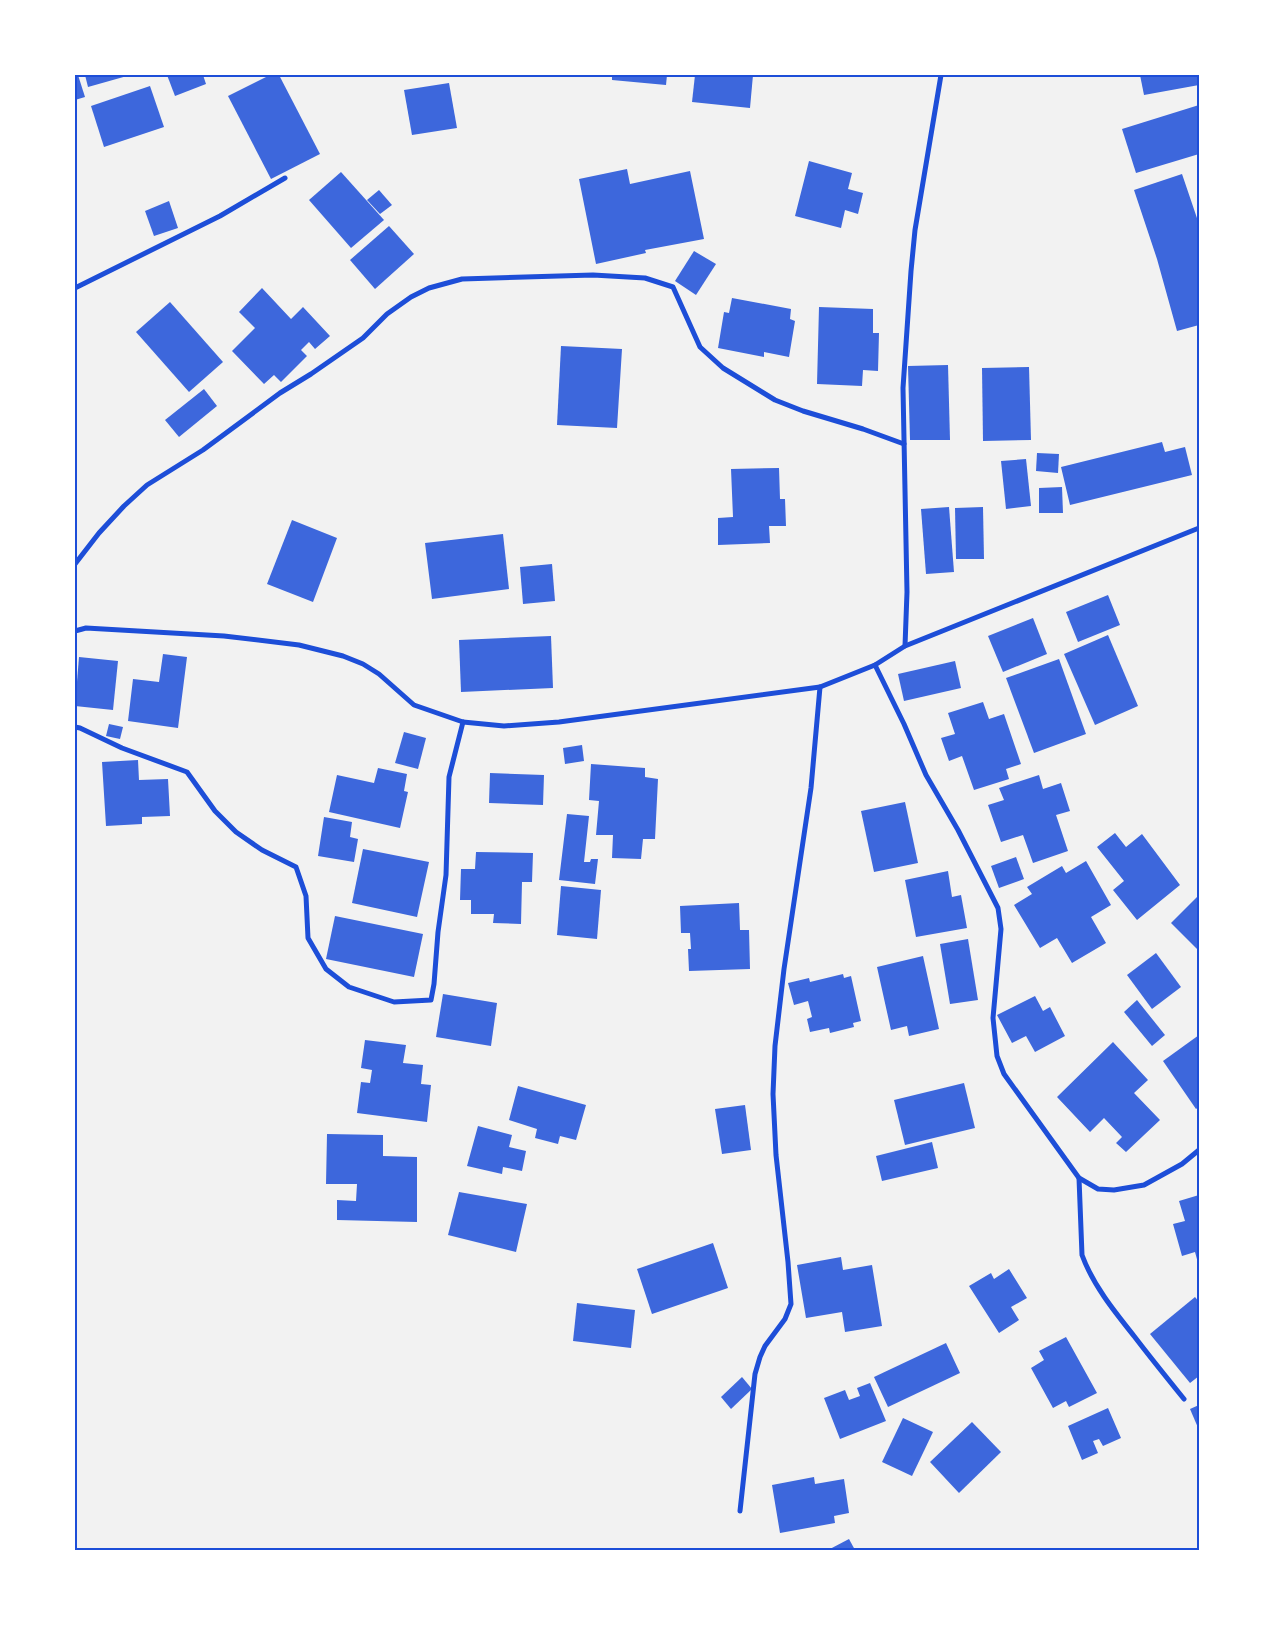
<svg xmlns="http://www.w3.org/2000/svg" width="1274" height="1625" viewBox="0 0 1274 1625" font-family="Mulish,sans-serif">
  <rect width="100%" height="100%" fill="#f2f2f2"/>
  <g fill="#3d67dc">
    <path d="M75,75H78L85,97L75,100Z"/>
    <path d="M85,75H127V76L88,87Z"/>
    <path d="M167,75H203L206,84L175,96Z"/>
    <path d="M270,75H279L320,154L271,179L228,96Z"/>
    <path d="M612,75H667L666,85L612,80Z"/>
    <path d="M695,75H753L750,108L692,102Z"/>
    <path d="M1140,75H1199V85L1144,95Z"/>
    <path d="M449,83L457,128L412,135L404,90Z"/>
    <path d="M150,86L164,127L104,147L91,106Z"/>
    <path d="M1199,105V154L1136,173L1122,129Z"/>
    <path d="M809,161L852,173L848,189L863,193L858,214L845,210L841,228L795,216Z"/>
    <path d="M627,169L630,184L690,171L704,239L645,250L646,253L596,264L579,179Z"/>
    <path d="M341,172L384,220L351,248L309,200Z"/>
    <path d="M1182,174L1199,224V325L1177,331L1157,259L1134,190Z"/>
    <path d="M379,190L392,205L380,214L367,200Z"/>
    <path d="M169,201L178,228L154,236L145,211Z"/>
    <path d="M389,226L414,254L375,289L350,260Z"/>
    <path d="M694,251L716,264L696,295L675,281Z"/>
    <path d="M262,288L291,319L303,307L330,336L315,349L309,342L301,350L307,356L281,382L274,375L264,384L232,351L255,328L239,312Z"/>
    <path d="M732,298L791,309L790,319L795,321L789,357L764,352V357L718,348L724,312L729,313Z"/>
    <path d="M170,302L223,362L189,392L136,332Z"/>
    <path d="M819,307L873,309V333H879L878,371L863,370L862,386L817,384Z"/>
    <path d="M561,346L622,349L617,428L557,425Z"/>
    <path d="M948,365L950,440H910L908,366Z"/>
    <path d="M1029,367L1031,440L983,441L982,368Z"/>
    <path d="M204,389L217,406L179,437L165,420Z"/>
    <path d="M1162,442L1165,452L1185,447L1192,475L1070,505L1061,467Z"/>
    <path d="M1037,453L1059,454L1058,473L1036,471Z"/>
    <path d="M1026,459L1031,506L1006,509L1001,461Z"/>
    <path d="M779,468L780,499H785L786,526H769L770,543L718,545V518L733,517L731,469Z"/>
    <path d="M1062,487L1063,513H1039V488Z"/>
    <path d="M949,507L954,572L926,574L921,509Z"/>
    <path d="M983,507L984,559H956L955,508Z"/>
    <path d="M292,520L337,538L313,602L267,584Z"/>
    <path d="M503,534L509,589L432,599L425,543Z"/>
    <path d="M552,564L555,601L523,604L520,567Z"/>
    <path d="M1108,595L1120,625L1078,642L1066,612Z"/>
    <path d="M1033,618L1047,654L1003,672L988,636Z"/>
    <path d="M1108,635L1138,706L1095,725L1064,654Z"/>
    <path d="M551,636L553,688L461,692L459,640Z"/>
    <path d="M163,654L187,657L178,728L128,721L133,679L159,682Z"/>
    <path d="M79,657L118,661L113,710L75,706Z"/>
    <path d="M1059,659L1086,734L1034,753L1006,678Z"/>
    <path d="M955,661L961,688L904,701L898,674Z"/>
    <path d="M983,702L989,719L1004,714L1021,764L1006,769L1009,779L974,790L962,756L949,761L941,738L955,734L948,713Z"/>
    <path d="M109,724L123,727L120,739L106,736Z"/>
    <path d="M404,732L426,738L418,769L395,763Z"/>
    <path d="M582,745L584,761L565,764L563,748Z"/>
    <path d="M138,760L139,780L168,779L170,816L142,817V824L106,826L102,762Z"/>
    <path d="M591,764L645,768V777L658,779L655,839H643L641,859L612,858L613,835H596L599,801L589,800Z"/>
    <path d="M378,768L407,774L404,791L408,792L400,828L329,812L337,775L374,783Z"/>
    <path d="M490,773L544,775L543,805L489,803Z"/>
    <path d="M1039,775L1043,789L1061,783L1070,811L1056,815L1068,851L1033,863L1023,835L1001,842L988,805L1004,800L999,788Z"/>
    <path d="M905,802L918,863L874,872L861,811Z"/>
    <path d="M567,814L589,816L584,862H590L591,859H598L595,884L559,880Z"/>
    <path d="M324,817L352,822L350,837L358,839L354,862L318,856Z"/>
    <path d="M1115,833L1126,847L1142,834L1180,885L1137,920L1113,890L1124,881L1097,847Z"/>
    <path d="M363,849L429,862L417,917L352,903Z"/>
    <path d="M476,852L533,853L532,882H522L521,924L493,923L494,914H471V900H460L461,869H475Z"/>
    <path d="M1016,857L1024,879L999,888L991,866Z"/>
    <path d="M1086,861L1111,905L1091,917L1106,943L1072,963L1057,938L1040,948L1014,905L1032,894L1027,887L1062,866L1066,873Z"/>
    <path d="M948,871L952,897L961,895L967,928L916,937L905,880Z"/>
    <path d="M561,886L601,890L597,939L557,935Z"/>
    <path d="M1199,895V951L1171,923Z"/>
    <path d="M739,903L740,930H749L750,969L689,971L688,949H691L690,933H681L680,906Z"/>
    <path d="M335,916L423,934L414,977L326,959Z"/>
    <path d="M968,939L978,1000L950,1004L940,944Z"/>
    <path d="M1156,953L1181,987L1152,1009L1127,975Z"/>
    <path d="M923,956L939,1029L909,1036L907,1026L891,1030L877,967Z"/>
    <path d="M843,974L844,978L851,976L861,1021L853,1023L854,1027L830,1033L829,1028L810,1032L807,1019L812,1017L808,1001L794,1005L788,983L809,978L810,982Z"/>
    <path d="M443,994L497,1003L491,1046L436,1037Z"/>
    <path d="M1035,996L1043,1011L1050,1007L1065,1036L1035,1052L1026,1036L1012,1043L997,1015Z"/>
    <path d="M1137,1000L1165,1035L1152,1046L1124,1012Z"/>
    <path d="M1199,1035V1107L1196,1109L1163,1061Z"/>
    <path d="M365,1040L406,1045L403,1063L423,1065L421,1084L431,1085L427,1122L357,1113L361,1082L370,1083L372,1070L361,1068Z"/>
    <path d="M1113,1042L1148,1080L1134,1093L1160,1120L1126,1152L1116,1143L1122,1137L1104,1118L1090,1132L1057,1097Z"/>
    <path d="M964,1083L975,1128L905,1145L894,1100Z"/>
    <path d="M518,1086L586,1105L576,1140L560,1136L558,1144L535,1138L537,1129L509,1120Z"/>
    <path d="M745,1105L751,1150L722,1154L715,1109Z"/>
    <path d="M478,1126L512,1135L509,1147L526,1151L522,1171L503,1167L502,1174L467,1166Z"/>
    <path d="M327,1134L383,1135V1156L417,1157V1222L337,1220V1200L356,1201L357,1184H326Z"/>
    <path d="M932,1142L938,1168L882,1181L876,1156Z"/>
    <path d="M459,1192L527,1204L516,1252L448,1235Z"/>
    <path d="M1199,1195V1263H1198L1195,1252L1182,1256L1173,1224L1185,1221L1179,1201Z"/>
    <path d="M713,1243L728,1288L652,1314L637,1269Z"/>
    <path d="M841,1257L843,1270L872,1265L882,1326L845,1332L842,1312L806,1318L797,1265Z"/>
    <path d="M1009,1269L1027,1298L1011,1307L1019,1320L999,1333L969,1286L991,1273L994,1279Z"/>
    <path d="M1195,1297L1199,1302V1376L1190,1383L1150,1334Z"/>
    <path d="M577,1303L635,1310L631,1348L573,1341Z"/>
    <path d="M1066,1337L1097,1393L1069,1407L1066,1401L1053,1408L1031,1368L1044,1360L1039,1351Z"/>
    <path d="M946,1343L960,1373L888,1407L874,1377Z"/>
    <path d="M742,1377L752,1389L731,1409L721,1397Z"/>
    <path d="M870,1383L886,1421L840,1439L824,1398L845,1390L849,1400L860,1396L857,1388Z"/>
    <path d="M1199,1405V1430L1190,1409Z"/>
    <path d="M1108,1408L1121,1438L1103,1446L1099,1439L1093,1441L1098,1453L1082,1460L1068,1426Z"/>
    <path d="M903,1418L933,1432L912,1476L882,1462Z"/>
    <path d="M972,1422L1001,1452L959,1493L930,1462Z"/>
    <path d="M814,1477L815,1484L844,1479L849,1513L834,1516L835,1523L780,1533L772,1485Z"/>
    <path d="M849,1539L855,1550H828Z"/>
  </g>
  <g fill="none" stroke-linecap="round" stroke-linejoin="round">
    <g stroke="#1d4ed8" stroke-width="5">
      <path d="M75,288L220,216L285,178"/>
      <path d="M75,564L99,533L124,506L147,485L203,450L280,393L311,374L363,338L387,314L411,297L429,288L462,279L593,275L645,278L673,287L700,347L723,368L775,400L803,411L863,429L904,444"/>
      <path d="M75,631L86,628L224,636L299,645L343,656L363,664L379,674L414,705L463,722L504,726L559,722L820,687L875,665L905,646L1199,528"/>
      <path d="M905,646L907,592L903,388L911,271L915,230L941,75"/>
      <path d="M875,665L904,724L926,775L958,830L998,908L1001,929L993,1018L997,1056L1004,1074L1079,1178L1098,1189L1114,1190L1144,1185L1182,1164L1199,1150"/>
      <path d="M75,727L80,728L122,748L187,772L215,811L236,832L262,850L296,867L306,896L308,938L326,969L349,987L394,1002L431,1000L434,984L438,932L446,875L449,777L463,722"/>
      <path d="M1079,1178L1082,1255C1093,1285 1114,1311 1134,1336C1150,1357 1167,1378 1184,1399"/>
      <path d="M740,1511L755,1374L760,1357L765,1346L785,1319L791,1304L788,1262L776,1155L773,1094L775,1046L784,969L811,788L820,687"/>
    </g>
  </g>
  <rect width="1274" height="1625" fill="none" stroke="#ffffff" stroke-width="152"/>
  <rect x="76" y="76" width="1122" height="1473" fill="none" stroke="#1d4ed8" stroke-width="2"/>
</svg>
